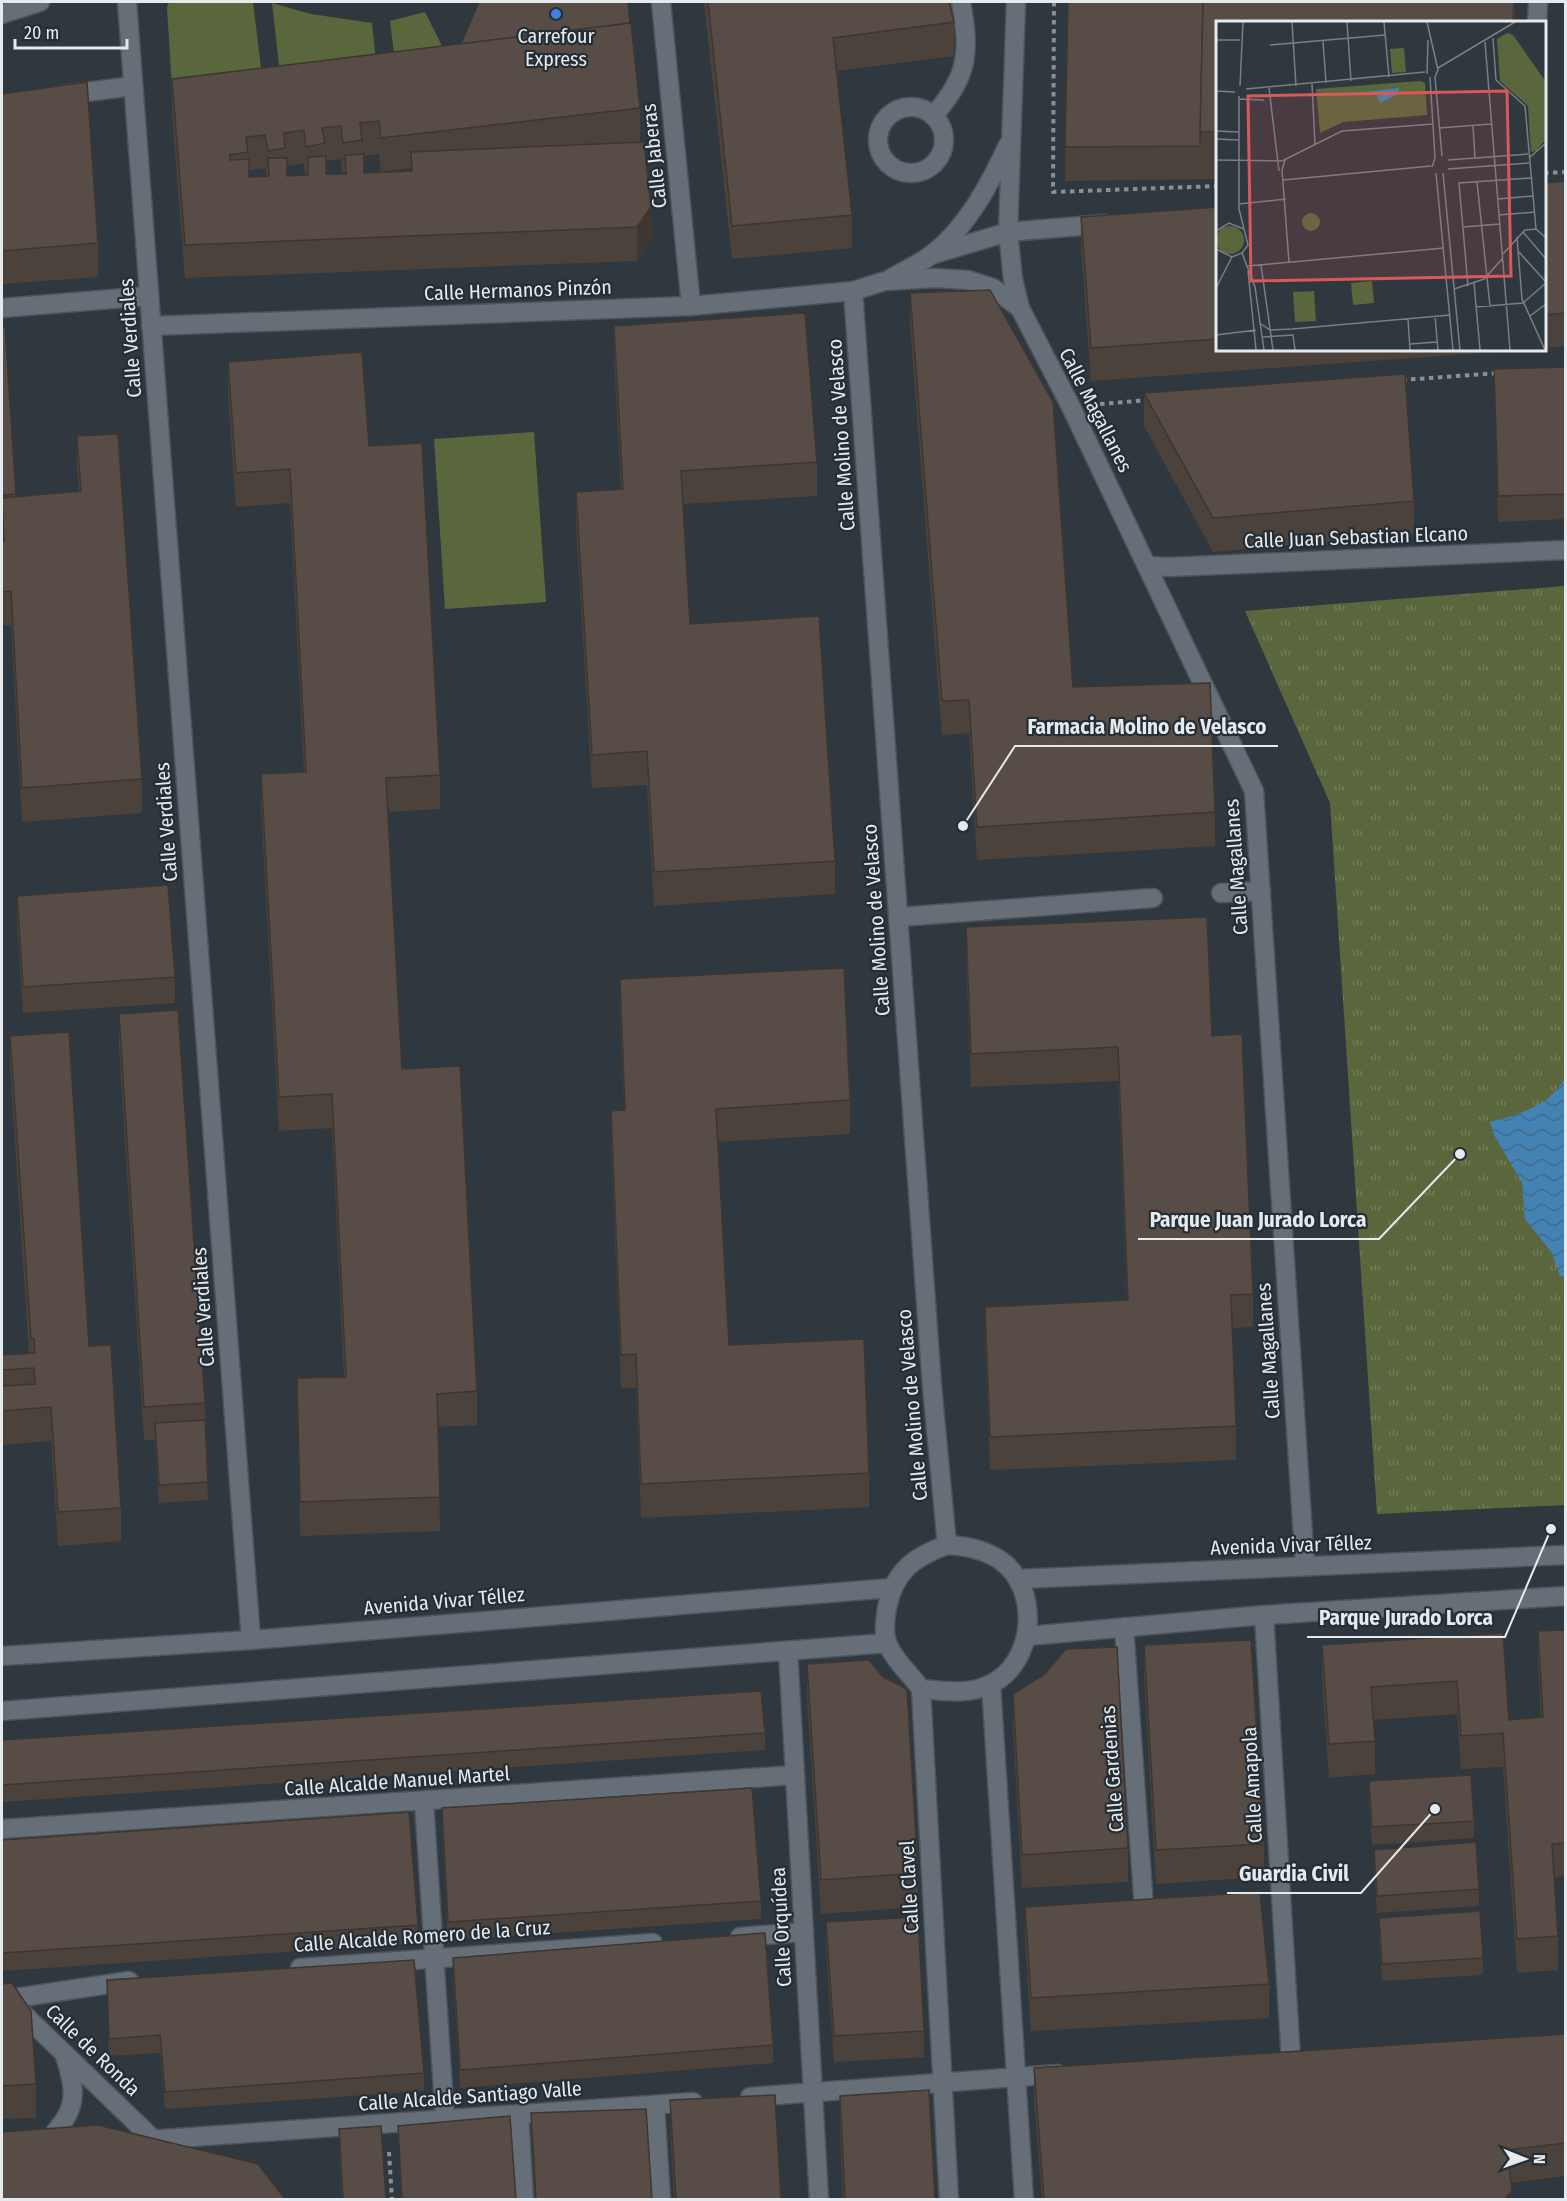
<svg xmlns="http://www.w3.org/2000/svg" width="1567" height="2201" viewBox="0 0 1567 2201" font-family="'Fira Sans Condensed',sans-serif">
  <defs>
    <pattern id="park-tufts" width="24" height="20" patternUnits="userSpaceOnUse" patternTransform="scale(1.5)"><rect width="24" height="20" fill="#5a673c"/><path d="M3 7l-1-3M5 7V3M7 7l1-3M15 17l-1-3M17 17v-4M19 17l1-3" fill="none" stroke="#727d58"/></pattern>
    <pattern id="water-waves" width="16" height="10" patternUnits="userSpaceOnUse" patternTransform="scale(1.5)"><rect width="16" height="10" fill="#4283b4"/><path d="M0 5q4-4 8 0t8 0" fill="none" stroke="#436b89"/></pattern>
  </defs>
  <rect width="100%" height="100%" fill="#30383f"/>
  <g fill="#5a673c">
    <path d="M169,2H253L262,76L172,88L167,8Z"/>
    <path d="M272,3L311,14L372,23L376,62L280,74Z"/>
    <path d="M425,12L443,48L395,61L390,21Z"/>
    <path d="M534,432L546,602L445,609L434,439Z"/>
  </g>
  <path fill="url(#park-tufts)" d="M1565,586V1505L1377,1514L1330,803L1245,611Z"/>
  <path fill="url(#water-waves)" d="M1565,1078V1277L1560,1276L1552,1253L1525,1219L1522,1183L1494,1135L1490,1122C1520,1114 1550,1106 1565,1078Z"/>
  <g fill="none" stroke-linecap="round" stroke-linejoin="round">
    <g stroke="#4d545a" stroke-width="21">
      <g id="minor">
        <path d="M127,2L251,1640"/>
        <path d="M661,2L691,306"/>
        <path d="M1016,2L1008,232L1013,279L1020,308L1071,407L1254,791L1305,1566"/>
        <path d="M2,14L40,2"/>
        <path d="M1537,22L1538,2"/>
        <path d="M63,95L133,86"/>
        <circle cx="911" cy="140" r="33"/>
        <path d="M933,116C969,76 970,52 961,2"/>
        <path d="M931,255L1008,232L1105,224"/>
        <path d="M890,279C903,271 918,265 931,255C966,229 990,184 1008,145"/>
        <path d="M853,291L932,1386L947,1545"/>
        <path d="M2,308L149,296"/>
        <path d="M151,326L691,306L853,291L885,281L935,278L968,280L993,288L1020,308"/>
        <path d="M1148,566L1170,567L1566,550"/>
        <path d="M1221,893L1261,891"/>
        <path d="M899,917L1153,898"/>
        <path d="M947,1545C966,1546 983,1549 1000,1560C1041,1588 1036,1664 989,1685C967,1695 944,1691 921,1689C910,1673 896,1663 888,1645C883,1632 885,1621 887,1608C894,1572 913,1557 947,1545Z"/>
        <path d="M1018,1579L1566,1555"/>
        <path d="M1264,1615L1291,2060"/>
        <path d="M1124,1627L1144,1908"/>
        <path d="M1028,1636L1264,1615L1566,1596"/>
        <path d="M788,1651L819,2200"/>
        <path d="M2,1656L251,1640L891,1588"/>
        <path d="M991,1684L1024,2200"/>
        <path d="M921,1689L949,2200"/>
        <path d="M2,1711L887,1643"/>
        <path d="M424,1802L445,2120"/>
        <path d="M2,1829L795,1775"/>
        <path d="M740,1937L804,1932"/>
        <path d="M300,1968L653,1943"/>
        <path d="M2,2000L129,1981"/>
        <path d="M15,2006L154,2140"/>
        <path d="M750,2097L1058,2074"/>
        <path d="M655,2105L661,2200"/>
        <path d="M519,2116L524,2200"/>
        <path d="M134,2141L693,2102"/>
        <path d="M44,2145C75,2111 79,2100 65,2056"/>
      </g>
    </g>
    <g stroke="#888f95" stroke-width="4" stroke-dasharray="4.5 4.5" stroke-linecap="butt">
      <path d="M1054,2L1053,192L1218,186"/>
      <path d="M1544,173L1566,172"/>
      <path d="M1402,380L1499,373"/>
      <path d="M1100,404L1149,400"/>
      <path d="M389,2152L392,2200"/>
    </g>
    <use href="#minor" stroke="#666f77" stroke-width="18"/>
  </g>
  <g fill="#4b423c" fill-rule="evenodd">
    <path d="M704,2H949L954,22V56L836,71L852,215V248L732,259Z"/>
    <path d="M1068,2H1515V22H1218V179L1065,181Z"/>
    <path d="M172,79L640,108V142L632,143L651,240L637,261L185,278L172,112ZM379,154L381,172L411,168V171L364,173V156ZM341,159L342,174H326V161ZM304,163L305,175L287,176V166ZM265,168L267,176L249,177V170Z"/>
    <path d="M2,94L98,243V277L2,284Z"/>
    <path d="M1566,181V346L1545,348V183Z"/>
    <path d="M1218,207V350H1525L1091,381L1081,250V217Z"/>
    <path d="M910,293L1073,687L1215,812V846L977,860L969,733L942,735L910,326Z"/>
    <path d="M614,326L817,462V496L683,504L690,624L835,861V894L654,906L647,785L592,788L576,525V492L621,489L614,359Z"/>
    <path d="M2,327H5L16,497L79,491L77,470V436L142,779V813L22,822L11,625H2Z"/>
    <path d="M228,362L369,446L440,775V809L388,812L402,1069L477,1391V1425L438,1427L440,1531L300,1536L297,1378L344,1377L332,1128L279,1131L261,808V774L304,772L290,503L236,507L228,395Z"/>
    <path d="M1566,367V519L1498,522L1494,369Z"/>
    <path d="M1144,393L1414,501V534L1213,552L1144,426Z"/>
    <path d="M17,896L175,977V1003L23,1013L17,921Z"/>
    <path d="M966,927L1212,1036L1253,1294V1327L1232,1328L1236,1426V1460L990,1470L985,1340V1307L1127,1300L1118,1081L971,1087L966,961Z"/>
    <path d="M620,979L850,1100V1134L717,1142L729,1345L869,1473V1507L641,1518L636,1388H621L611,1144V1111L624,1110L620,1012Z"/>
    <path d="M119,1014L205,1403L208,1500L159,1503L155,1440H144L119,1048Z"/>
    <path d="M10,1036L89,1346L121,1508V1541L58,1546L51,1441L2,1445V1355L29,1353L10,1069Z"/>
    <path d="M1566,1630V1876L1554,1877L1558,1936V1970L1517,1973L1503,1767L1461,1769L1457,1714L1374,1720L1375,1741V1774L1329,1778L1322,1679V1645L1503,1633L1509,1720L1541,1718L1538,1665V1631Z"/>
    <path d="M1144,1645L1264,1844V1877L1156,1884L1144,1678Z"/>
    <path d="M807,1664L918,1873V1907L821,1914L807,1698Z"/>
    <path d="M1013,1694L1128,1848V1882L1022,1888L1013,1728Z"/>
    <path d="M765,1733V1750L2,1802V1740Z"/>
    <path d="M1369,1781L1474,1821V1838L1372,1845L1369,1799Z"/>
    <path d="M442,1808L761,1901V1919L448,1940L442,1826Z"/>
    <path d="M2,1840L418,1925V1943L2,1971Z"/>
    <path d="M1374,1850L1479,1889V1906L1377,1913L1374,1867Z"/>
    <path d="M1025,1907L1269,1984V2018L1031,2031L1025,1941Z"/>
    <path d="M1379,1918L1483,1958V1975L1382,1981L1379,1935Z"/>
    <path d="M826,1922L924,2031V2057L834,2062L826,1948Z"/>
    <path d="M453,1958L773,2045V2063L460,2088L453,1976Z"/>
    <path d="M107,1980L424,2073V2091L165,2109L160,2053L109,2056Z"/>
    <path d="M2,1984L36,2084V2118L2,2119Z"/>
    <path d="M1566,2034V2176L1511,2183L1512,2199H1042L1034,2101V2068Z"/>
    <path d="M840,2096L935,2199H843L840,2129Z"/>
    <path d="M670,2100L781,2199H674L670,2126Z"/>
    <path d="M531,2113L652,2199H535L531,2131Z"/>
    <path d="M398,2126L516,2199H401Z"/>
    <path d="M339,2129L386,2199H342L339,2146Z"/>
  </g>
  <g fill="#3d3631">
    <path d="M651,207V240L637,261V227Z"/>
    <path d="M1512,2191V2199H1505Z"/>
  </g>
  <g fill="#574d46" stroke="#3d3631" stroke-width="1.5">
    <path d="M479,2H628L630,23L461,44Z"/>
    <path d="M708,2H949L954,22L833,38L852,215L732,226Z"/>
    <path d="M1068,2H1203L1200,146L1065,147Z"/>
    <path d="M1203,2H1514L1513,22H1218V132H1200Z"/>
    <path d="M631,23L640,108L381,138L379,121L360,123L362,140L343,143L341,126L322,128L325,143L306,147L304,130L284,133L285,148L268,151L265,135L246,137L248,152L230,155V160L249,159V177L269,176L268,158H287V176L308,175V157L326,156V174H346L345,155L364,154V173L412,171L411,152L644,142L651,207L637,227L185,245L172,79Z"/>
    <path d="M87,82L98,243L2,251V94Z"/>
    <path d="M1566,181V313L1545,315V183Z"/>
    <path d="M1218,207V339L1091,348L1081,217Z"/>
    <path d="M990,290L1053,402L1073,687L1210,683L1215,812L977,827L969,700L942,701L910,293Z"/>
    <path d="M805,313L817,462L681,471L690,624L819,616L835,861L654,872L647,751L592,755L576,492L623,489L614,326Z"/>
    <path d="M2,327H5L16,494L2,495Z"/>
    <path d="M362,352L369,446L422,443L440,775L386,778L402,1069L460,1066L477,1391L437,1394L440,1497L300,1502L297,1378L346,1377L332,1094L279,1097L261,774L306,772L290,469L236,473L228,362Z"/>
    <path d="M1566,367V494L1498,496L1494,369Z"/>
    <path d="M1405,374L1414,501L1213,518L1144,393Z"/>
    <path d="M118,434L142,779L22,788L11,591L2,592V541H4L2,498L81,491L77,436Z"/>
    <path d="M168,885L175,977L23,987L17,896Z"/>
    <path d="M1207,917L1212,1036L1242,1034L1253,1294L1231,1295L1236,1426L990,1437L985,1307L1128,1300L1118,1047L971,1054L966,927Z"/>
    <path d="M844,968L850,1100L716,1109L729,1345L864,1339L869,1473L641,1484L636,1354L621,1355L611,1111L625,1110L620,979Z"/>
    <path d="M178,1010L205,1403L144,1407L119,1014Z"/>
    <path d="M69,1032L89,1346L111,1345L121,1508L58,1512L51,1407L2,1411V1386L35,1384L34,1368L2,1370V1355L35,1353L34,1339L31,1338L10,1036Z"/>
    <path d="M205,1420L208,1482L159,1485L155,1423Z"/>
    <path d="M1566,1630V1843L1552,1844L1558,1936L1517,1939L1503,1733L1461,1736L1457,1681L1371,1687L1375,1741L1329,1744L1322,1645L1503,1633L1509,1720L1543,1717L1538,1631Z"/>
    <path d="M1251,1640L1264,1844L1156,1850L1144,1645Z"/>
    <path d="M1117,1647L1128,1848L1022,1855L1013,1694L1045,1674L1066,1649Z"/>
    <path d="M869,1660L883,1677L907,1689L918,1873L821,1880L807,1664Z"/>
    <path d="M761,1691L765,1733L2,1785V1740Z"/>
    <path d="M1471,1775L1474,1821L1372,1827L1369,1781Z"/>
    <path d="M752,1788L761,1901L448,1922L442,1808Z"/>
    <path d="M409,1812L418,1925L2,1953V1840Z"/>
    <path d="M1476,1842L1479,1889L1377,1896L1374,1850Z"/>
    <path d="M1260,1892L1269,1984L1031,1998L1025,1907Z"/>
    <path d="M1480,1911L1483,1958L1382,1964L1379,1918Z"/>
    <path d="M918,1917L924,2031L834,2036L826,1922Z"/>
    <path d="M765,1933L773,2045L460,2070L453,1958Z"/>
    <path d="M414,1960L424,2073L165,2092L160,2035L109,2039L107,1980Z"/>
    <path d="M12,1983L31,2011L36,2084L2,2086V1984Z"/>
    <path d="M1566,2034V2143L1507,2150L1512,2191L1505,2199H1044L1034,2068Z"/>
    <path d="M929,2090L935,2199H845L840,2096Z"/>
    <path d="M775,2095L781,2199H676L670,2100Z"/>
    <path d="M646,2109L652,2199H536L531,2113Z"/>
    <path d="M510,2116L516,2199H402L398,2126Z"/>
    <path d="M98,2125L258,2164L285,2199H2V2132Z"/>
    <path d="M381,2126L386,2199H343L339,2129Z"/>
  </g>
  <circle fill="#3f7fe0" stroke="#262e35" stroke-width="2" cx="556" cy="14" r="6"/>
  <g text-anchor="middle" stroke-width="4.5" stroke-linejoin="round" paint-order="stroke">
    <g font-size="20" fill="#e5eaef" stroke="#262e35">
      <text x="556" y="43">Carrefour<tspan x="556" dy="23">Express</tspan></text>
    </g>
    <g font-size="20" fill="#e5eaef" stroke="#262e35">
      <text transform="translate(654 156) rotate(-96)" y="7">Calle Jaberas</text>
      <text transform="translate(518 290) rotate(-2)" y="7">Calle Hermanos Pinzón</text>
      <text transform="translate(130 338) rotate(-94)" y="7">Calle Verdiales</text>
      <text transform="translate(1096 410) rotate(63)" y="7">Calle Magallanes</text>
      <text transform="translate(841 435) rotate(-94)" y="7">Calle Molino de Velasco</text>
      <text transform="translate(1356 537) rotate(-2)" y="7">Calle Juan Sebastian Elcano</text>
      <text transform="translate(166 822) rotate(-94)" y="7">Calle Verdiales</text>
      <text transform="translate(1236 867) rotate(-94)" y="7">Calle Magallanes</text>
      <text transform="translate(876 920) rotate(-94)" y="7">Calle Molino de Velasco</text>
      <text transform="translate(203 1307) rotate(-94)" y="7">Calle Verdiales</text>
      <text transform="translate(1268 1351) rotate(-94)" y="7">Calle Magallanes</text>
      <text transform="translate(912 1405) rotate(-95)" y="7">Calle Molino de Velasco</text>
      <text transform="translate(1291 1545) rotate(-2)" y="7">Avenida Vivar Téllez</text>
      <text transform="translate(444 1601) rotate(-5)" y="7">Avenida Vivar Téllez</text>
      <text transform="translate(1112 1769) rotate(-94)" y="7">Calle Gardenias</text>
      <text transform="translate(397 1781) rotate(-4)" y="7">Calle Alcalde Manuel Martel</text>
      <text transform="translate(1252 1785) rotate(-93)" y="7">Calle Amapola</text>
      <text transform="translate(909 1887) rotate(-93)" y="7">Calle Clavel</text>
      <text transform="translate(781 1927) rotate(-93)" y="7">Calle Orquídea</text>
      <text transform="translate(422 1936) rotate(-4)" y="7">Calle Alcalde Romero de la Cruz</text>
      <text transform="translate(93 2050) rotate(44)" y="7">Calle de Ronda</text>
      <text transform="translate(470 2096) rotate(-4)" y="7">Calle Alcalde Santiago Valle</text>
    </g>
  </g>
  <g transform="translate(1216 21)">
    <rect width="330" height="330" fill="#30383f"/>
    <path d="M188,27L190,51L176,52L174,28ZM86 201a9 9 0 1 1 18 0a9 9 0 1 1-18 0ZM0 219a14 14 0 1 1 28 0a14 14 0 1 1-28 0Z" fill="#5a673c"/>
    <path d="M291,12L297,14L330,61V118L320,130L315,131L312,85L284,60L281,18ZM204,60L209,62L211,94L127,101L104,112L100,68ZM156,260L158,282L137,284L135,262ZM98,270L100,300L79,301L77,271Z" fill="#5a673c"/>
    <path d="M183,67L182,73L164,82L161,74L149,71Z" fill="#4283b4"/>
    <path fill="none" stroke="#787f85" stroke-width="1.5" d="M76,1L80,65M131,1L135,60M168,1L173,56M211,1L222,49L219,56L226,135M277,17L280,59M0,19H24M107,20L110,62M269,21L294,329M54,24L169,14M222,47L299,1M211,53L212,19M214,56L219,137L216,146M280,59L309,85L320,208M96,63L99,123M24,65L27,1M53,67L63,150M30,68L209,51M0,70L19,71M23,78L48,79M257,105L259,137M223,107L275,103M0,110L22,111M0,118L22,119M313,137L330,122M0,139L66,140L126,110L217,103M69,139L66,149L73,241M232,139L312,133M232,148L313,142M220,152L237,329M227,152L244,329M67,159L215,145M261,161L274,285M282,178L317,175M23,183L70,178M283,194L319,191M247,206L284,203M0,210L13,202L28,208M307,211L330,238M301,216L306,278L329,329M0,228L16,236L26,232L32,224L23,188V75M303,231L330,261M26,232L39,266L48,329M287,233L309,209L320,208L330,217M45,244L57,329M32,245L228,227M32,250L40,329M258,262L264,329M252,265L243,162L315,157M0,267L16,236M238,268L268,258L287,237M307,282L330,262M260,286L307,282M219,295L222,329M314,295L330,283M192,298L194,329M45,303L54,309L76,308L234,294M0,314L40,309M47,316L77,314L79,329M194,323L221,321"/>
    <path fill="#da585a" fill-opacity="0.15" stroke="#da585a" stroke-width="3" d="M291,70L295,255L35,260L32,75Z"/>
    <rect width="330" height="330" fill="none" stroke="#e5eaef" stroke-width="3"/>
  </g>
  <path fill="none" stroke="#e5eaef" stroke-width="2" d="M963 826L1015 746H1278M1460 1154L1379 1239H1138M1551 1529L1505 1637H1307M1435 1809L1361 1893H1227"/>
  <g fill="#e5eaef" stroke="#262e35" stroke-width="2">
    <circle cx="963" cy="826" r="6"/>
    <circle cx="1460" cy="1154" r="6"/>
    <circle cx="1551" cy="1529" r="6"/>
    <circle cx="1435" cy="1809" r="6"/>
  </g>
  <g font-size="21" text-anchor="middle" font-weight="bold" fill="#e5eaef" stroke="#262e35" stroke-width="4.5" stroke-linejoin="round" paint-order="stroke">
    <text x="1147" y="734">Farmacia Molino de Velasco</text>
    <text x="1258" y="1227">Parque Juan Jurado Lorca</text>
    <text x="1406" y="1625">Parque Jurado Lorca</text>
    <text x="1294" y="1881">Guardia Civil</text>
  </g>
  <rect width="1567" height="2201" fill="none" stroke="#e5eaef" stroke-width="6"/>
  <g transform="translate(1525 2159) rotate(91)" stroke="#262e35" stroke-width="4.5" paint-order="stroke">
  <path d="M0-4.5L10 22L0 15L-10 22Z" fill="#e5eaef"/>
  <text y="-9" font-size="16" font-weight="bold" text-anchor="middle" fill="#e5eaef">N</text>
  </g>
  <path d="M15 39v9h112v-9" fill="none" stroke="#e5eaef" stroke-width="3"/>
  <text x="24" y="39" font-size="18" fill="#e5eaef" stroke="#262e35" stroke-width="4.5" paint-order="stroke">20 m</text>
</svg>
